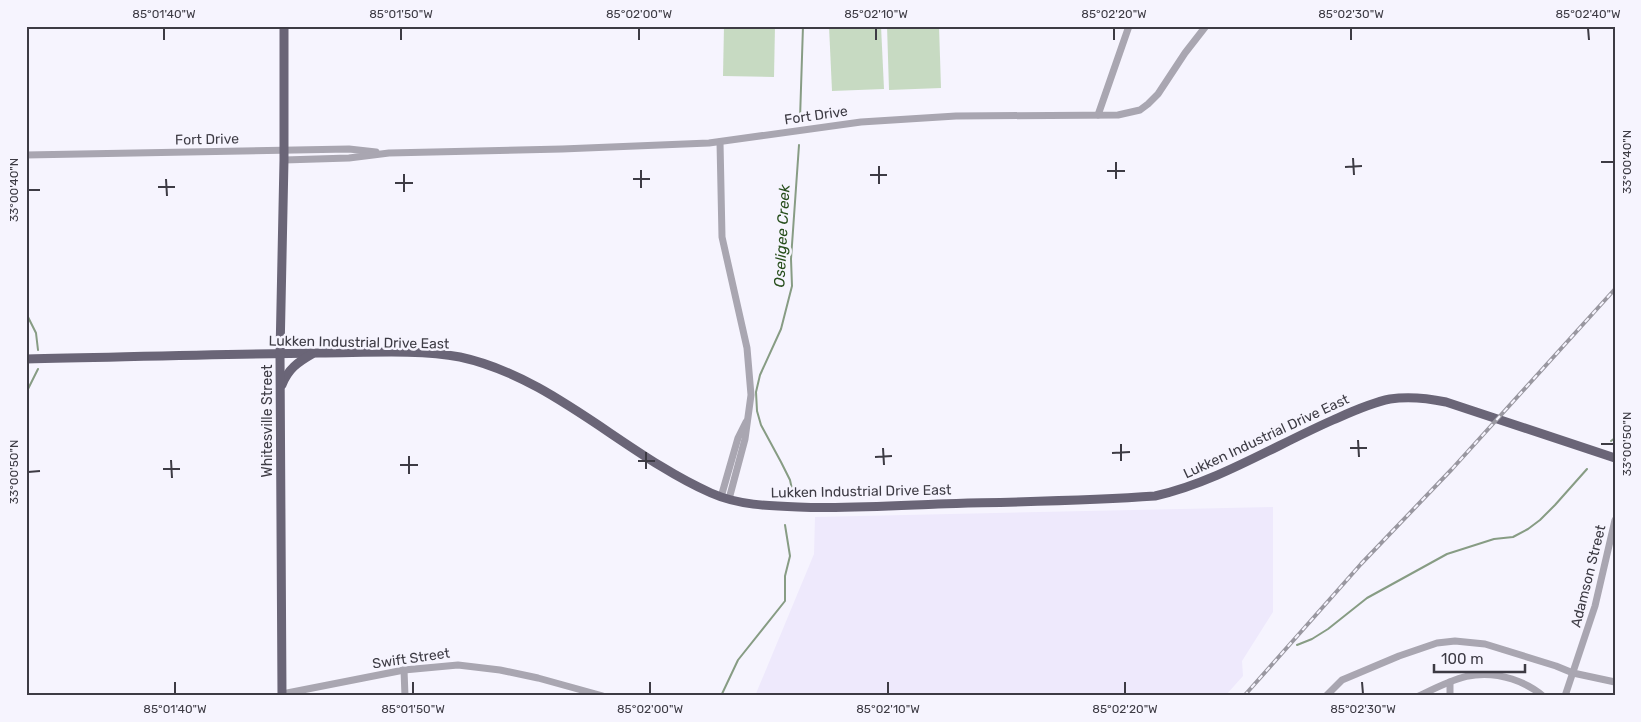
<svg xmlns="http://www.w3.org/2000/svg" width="1641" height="722" viewBox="0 0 1641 722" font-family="Rubik,sans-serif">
  <rect width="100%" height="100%" fill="#f6f4fe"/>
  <path fill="#eee9fc" d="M1273,507V612L1242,661L1243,676L1225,696H755L814,554L815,517Z"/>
  <g fill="#c7dac2">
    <path d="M724,26H775L774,77L723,76Z"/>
    <path d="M829,26H881L884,89L832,91Z"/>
    <path d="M887,26H939L941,88L889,90Z"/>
  </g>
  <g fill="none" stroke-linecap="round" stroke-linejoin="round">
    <g stroke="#879c84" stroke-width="2">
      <path d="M800,119L803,26"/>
      <path d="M26,294L28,317L36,333L38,350"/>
      <path d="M26,393L38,369"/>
      <path d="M1611,441L1615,438"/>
      <path d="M793,494L790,480L781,462L761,425L757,411L756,392L760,375L781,329L792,286L791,259L799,145"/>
      <path d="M1297,645L1312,639L1328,629L1367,598L1447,554L1494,539L1513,537L1528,529L1540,520L1555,505L1587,469"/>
      <path d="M721,696L738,660L785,601V576L790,556L785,525"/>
    </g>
    <g stroke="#a9a6b1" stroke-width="7">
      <path d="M1098,115L1129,26"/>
      <path d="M720,142L722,237L747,348L751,395L745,439L729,499"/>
      <path d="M26,155L349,149L376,152"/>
      <path d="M284,160L349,158L389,153L562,149L709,143L861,122L956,116L1118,115L1140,110L1148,104L1158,94L1185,53L1206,26"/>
      <path d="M721,497L738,438L746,422"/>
      <path d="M404,670L405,696"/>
      <path d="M1450,682V696"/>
      <path d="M282,694L404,670L458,665L500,670L538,678L603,696"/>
      <path d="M1326,696L1342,680L1399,656L1437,643L1455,641L1485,644L1556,666L1573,673L1615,682"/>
      <path d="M1419,696C1452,680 1475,667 1512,679C1524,683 1534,688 1543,696"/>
      <path d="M1565,696L1595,606L1615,520"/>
    </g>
    <g stroke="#6a6577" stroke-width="9">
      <path d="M26,359C124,357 222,354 319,353C362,353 418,349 460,357C553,377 625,455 711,493C738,505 768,506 798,507C844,509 891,506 938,504C1010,502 1083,501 1155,496C1215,483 1276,445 1333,420C1351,412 1370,403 1390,399C1409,396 1427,398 1446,402L1615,458"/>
      <path d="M282,385C288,369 298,362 312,354"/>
      <path d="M282,696L280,354L284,160V26"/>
    </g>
    <g stroke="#9997a0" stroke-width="4">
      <path id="rail" d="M1244,696L1361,564L1452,469L1615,289"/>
    </g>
    <use href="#rail" stroke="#f6f4fe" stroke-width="2" stroke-dasharray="5.5" stroke-linecap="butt"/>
  </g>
  <path fill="none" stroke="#3d3b44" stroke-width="2" d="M164,28V40M401,28V40M639,28V40M876,28V40M1114,28V40M1351,28V40M1588,28L1589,40M1353,158L1354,175M1116,162V179M1601,162H1614M879,166V184M1345,167L1362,166M641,170V188M1107,171H1125M404,174V192M870,175H887M166,179L167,196M633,179H650M395,183H413M158,187H175M28,190H40M1358,440L1359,457M1121,444V461M1601,444H1614M883,448L884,465M1350,448H1367M646,452V469M1112,453L1130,452M409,456V474M875,457L892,456M171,460L172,478M638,461H655M400,465H418M163,469H180M28,472L40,471M175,682V694M413,682V694M650,682V694M888,682V694M1125,682V694M1362,682L1363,694"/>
  <g text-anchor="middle" stroke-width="5" stroke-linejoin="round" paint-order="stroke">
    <g font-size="14" fill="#3d3b44" stroke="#f6f4fe">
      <text transform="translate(816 115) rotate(-8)" y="5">Fort Drive</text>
      <text transform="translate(207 139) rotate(-1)" y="5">Fort Drive</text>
      <text transform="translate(359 342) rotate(1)" y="5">Lukken Industrial Drive East</text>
      <text transform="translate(267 421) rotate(-90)" y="5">Whitesville Street</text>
      <text transform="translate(1266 436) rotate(-25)" y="5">Lukken Industrial Drive East</text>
      <text transform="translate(861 491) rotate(-1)" y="5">Lukken Industrial Drive East</text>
      <text transform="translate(1588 576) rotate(-76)" y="5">Adamson Street</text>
      <text transform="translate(411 658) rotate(-8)" y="5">Swift Street</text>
    </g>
    <g font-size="15" font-style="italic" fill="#274e1c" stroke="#f6f4fe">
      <text transform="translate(782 236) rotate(-87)" y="5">Oseligee Creek</text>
    </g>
  </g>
  <rect width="1641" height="722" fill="none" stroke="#f6f4fe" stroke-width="55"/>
  <path d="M1434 664v8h91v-8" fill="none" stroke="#3d3b44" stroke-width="2.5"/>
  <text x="1441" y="664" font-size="15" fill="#3d3b44" stroke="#f6f4fe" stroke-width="4" paint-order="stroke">100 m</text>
  <rect x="28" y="28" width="1586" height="666" fill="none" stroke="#3d3b44" stroke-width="2"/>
  <g font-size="12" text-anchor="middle" fill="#3d3b44">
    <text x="164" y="18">85°01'40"W</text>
    <text x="401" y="18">85°01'50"W</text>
    <text x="639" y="18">85°02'00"W</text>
    <text x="876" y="18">85°02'10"W</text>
    <text x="1114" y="18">85°02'20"W</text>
    <text x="1351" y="18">85°02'30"W</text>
    <text x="1588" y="18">85°02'40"W</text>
    <text transform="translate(1627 162) rotate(-90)" y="4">33°00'40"N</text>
    <text transform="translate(14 190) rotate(-90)" y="4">33°00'40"N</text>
    <text transform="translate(1627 444) rotate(-90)" y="4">33°00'50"N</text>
    <text transform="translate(14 472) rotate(-90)" y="4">33°00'50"N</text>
    <text x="175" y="713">85°01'40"W</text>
    <text x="413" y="713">85°01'50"W</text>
    <text x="650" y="713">85°02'00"W</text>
    <text x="888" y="713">85°02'10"W</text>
    <text x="1125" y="713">85°02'20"W</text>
    <text x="1363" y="713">85°02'30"W</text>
  </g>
</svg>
